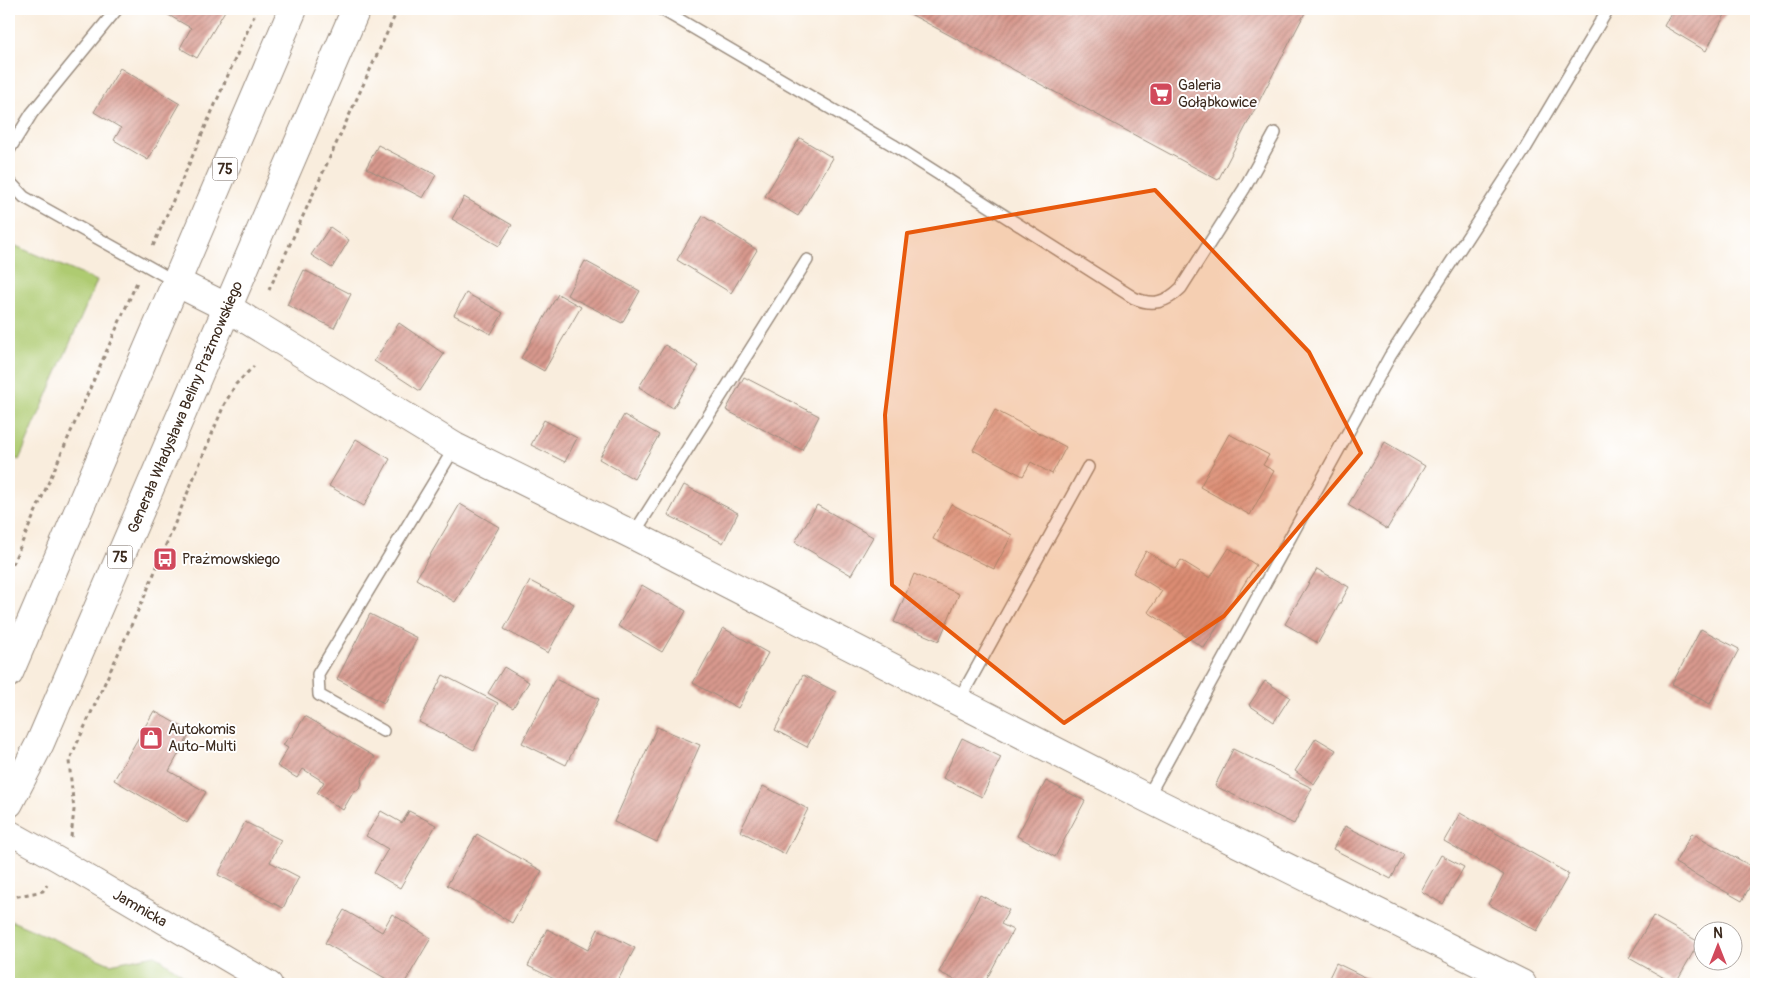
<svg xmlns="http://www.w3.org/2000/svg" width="1765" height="993" viewBox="0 0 1765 993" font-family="Pangolin,sans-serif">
  <defs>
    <pattern id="building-hatch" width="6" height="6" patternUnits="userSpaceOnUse" patternTransform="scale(1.25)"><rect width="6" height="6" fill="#d8998e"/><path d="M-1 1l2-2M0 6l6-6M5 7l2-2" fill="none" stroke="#b07d73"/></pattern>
  </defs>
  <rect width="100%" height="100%" fill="#fff"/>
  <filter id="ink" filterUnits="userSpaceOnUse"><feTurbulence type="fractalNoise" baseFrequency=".02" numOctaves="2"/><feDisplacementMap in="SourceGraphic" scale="10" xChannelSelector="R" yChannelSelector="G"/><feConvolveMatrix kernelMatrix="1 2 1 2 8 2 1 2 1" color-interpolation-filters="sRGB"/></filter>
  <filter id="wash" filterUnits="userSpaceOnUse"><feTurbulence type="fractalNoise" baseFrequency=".0096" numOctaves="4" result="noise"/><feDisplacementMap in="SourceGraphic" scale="20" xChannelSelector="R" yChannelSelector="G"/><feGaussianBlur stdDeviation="1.12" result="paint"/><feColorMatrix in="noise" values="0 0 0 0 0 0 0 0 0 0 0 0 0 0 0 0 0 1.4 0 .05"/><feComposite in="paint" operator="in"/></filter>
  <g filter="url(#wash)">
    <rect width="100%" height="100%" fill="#f9eddd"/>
    <g fill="#aecb71" stroke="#747a48">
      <path d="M9,243L97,281L19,460L9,456Z"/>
      <path d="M12,921L110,964L155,955L196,984H9V925Z"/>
    </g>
    <g id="blocks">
      <g fill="url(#building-hatch)">
        <path d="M158,9H226L197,58L180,48L191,28Z"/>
        <path d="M901,9H1307L1218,180Z"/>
        <path d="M1673,9H1728L1706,51L1664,26Z"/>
        <path d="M120,68L180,104L148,160L114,140L121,128L94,112Z"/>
        <path d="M800,138L833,158L798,216L765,196Z"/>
        <path d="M378,145L436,175L423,198L366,168Z"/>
        <path d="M464,197L512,225L499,246L452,219Z"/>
        <path d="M703,216L757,250L731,293L677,260Z"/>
        <path d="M330,227L349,240L332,268L311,255Z"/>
        <path d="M585,261L640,291L622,323L567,295Z"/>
        <path d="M304,270L351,294L334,328L287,305Z"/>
        <path d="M466,293L503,313L491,334L454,315Z"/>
        <path d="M558,294L581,307L544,371L521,358Z"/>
        <path d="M399,323L444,354L420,391L374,361Z"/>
        <path d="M665,345L699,366L673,408L639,387Z"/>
        <path d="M744,377L819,416L802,450L726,410Z"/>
        <path d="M995,410L1066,447L1052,474L1031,462L1023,476L973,450Z"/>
        <path d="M624,415L659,435L634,479L599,459Z"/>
        <path d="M544,420L577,438L565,462L531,445Z"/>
        <path d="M1229,434L1269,455L1263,465L1274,471L1250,515L1200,487Z"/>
        <path d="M356,439L390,459L364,506L329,486Z"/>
        <path d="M1385,442L1425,466L1387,529L1348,505Z"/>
        <path d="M684,485L738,513L723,543L668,515Z"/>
        <path d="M460,504L499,527L455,602L416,579Z"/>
        <path d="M951,504L1012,535L994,569L933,539Z"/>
        <path d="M817,505L873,537L851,575L795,542Z"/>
        <path d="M1229,548L1256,565L1204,648L1148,612L1162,591L1133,573L1146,551L1175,569L1181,560L1210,578Z"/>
        <path d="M1317,569L1349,587L1318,643L1285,624Z"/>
        <path d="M914,574L959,594L939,641L894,622Z"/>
        <path d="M530,581L574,604L548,653L504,629Z"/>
        <path d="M642,585L686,611L662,652L618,626Z"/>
        <path d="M370,614L417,638L384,703L337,679Z"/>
        <path d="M723,628L768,653L738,708L693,683Z"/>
        <path d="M1701,629L1739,649L1710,704L1672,684Z"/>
        <path d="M504,667L529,682L513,708L488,693Z"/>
        <path d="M443,675L498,703L474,750L419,722Z"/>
        <path d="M803,675L836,692L807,747L775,730Z"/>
        <path d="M555,679L599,699L566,765L522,743Z"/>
        <path d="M1265,681L1290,697L1274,722L1249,705Z"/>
        <path d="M154,711L191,732L169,771L206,792L187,823L114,780Z"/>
        <path d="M305,716L375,757L361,780L362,784L358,790L354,791L343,810L317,793L324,782L303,769L297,778L277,766L288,748L283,745L288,738L292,737Z"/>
        <path d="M657,727L700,745L657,842L614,822Z"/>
        <path d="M962,738L1001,757L982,797L943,778Z"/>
        <path d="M1316,738L1336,750L1314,784L1295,771Z"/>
        <path d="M1233,749L1312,788L1294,824L1215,786Z"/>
        <path d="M1046,781L1085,801L1055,857L1017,836Z"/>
        <path d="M763,786L808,809L785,854L740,831Z"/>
        <path d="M381,811L402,823L409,811L436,825L400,888L374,873L388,849L366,836Z"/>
        <path d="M1460,813L1569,874L1537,931L1488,904L1504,875L1444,841Z"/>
        <path d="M245,822L281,840L270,862L299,877L283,908L218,875Z"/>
        <path d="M1345,826L1404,855L1391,879L1333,849Z"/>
        <path d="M1692,833L1756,869V875L1742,901L1675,863Z"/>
        <path d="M477,834L542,871L512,923L447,885Z"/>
        <path d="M1441,855L1464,867L1443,904L1421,891Z"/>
        <path d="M980,895L1009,910L1001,924L1013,930L984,984H963L939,972Z"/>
        <path d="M344,910L382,932L392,914L431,938L404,984H395L325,943Z"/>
        <path d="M1653,916L1699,942L1675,984L1629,958Z"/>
        <path d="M547,929L588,950L598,929L635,948L616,984H564L528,966Z"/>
        <path d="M1336,963L1373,981L1378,984H1326Z"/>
      </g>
    </g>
  </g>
  <g filter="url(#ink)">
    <use href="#blocks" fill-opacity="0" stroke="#9a8c7e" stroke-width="1"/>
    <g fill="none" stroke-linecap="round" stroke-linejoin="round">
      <g stroke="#9a8c7e" stroke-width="14">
        <g id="service">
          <path d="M661,9L893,145L1134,298C1152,306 1166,303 1181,288L1244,189L1275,133"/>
          <path d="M9,150L32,113L117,9"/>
          <path d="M9,181L24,197L176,282"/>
          <path d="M633,535L807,260"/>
          <path d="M958,702L1088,467"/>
          <path d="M383,731L319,695L318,674L455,447"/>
          <path d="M1147,798L1390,356L1525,149L1608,9"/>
        </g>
      </g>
      <g stroke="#9a8c7e" stroke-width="26">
        <path id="minor" d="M9,832L59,860L270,984"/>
      </g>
      <g stroke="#9a8c7e" stroke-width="30">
        <path id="tertiary" d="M176,282L228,308L455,447L633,535L1147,798L1522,984"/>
      </g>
      <g stroke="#9a8c7e" stroke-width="30">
        <g id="primary">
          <path d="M9,673L293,9"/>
          <path d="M9,803L40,743L356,9"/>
        </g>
      </g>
      <g stroke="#9a8c7e" stroke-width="3" stroke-dasharray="4 4" stroke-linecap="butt">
        <path d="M153,246L257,9"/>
        <path d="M269,290L398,9"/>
        <path d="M9,572L137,282"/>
        <path d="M71,837L74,810L69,761L146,593L224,405L236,384L254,366"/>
        <path d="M9,898L43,891L47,885"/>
      </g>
      <use href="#service" stroke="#fff" stroke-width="11"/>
      <use href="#minor" stroke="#fff" stroke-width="24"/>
      <use href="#tertiary" stroke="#fff" stroke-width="28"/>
      <use href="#primary" stroke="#fff" stroke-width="28"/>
    </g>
  </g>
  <path fill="#e8590c" fill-opacity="0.2" stroke="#e8590c" stroke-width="4" stroke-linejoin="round" d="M1155,190L1309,352L1361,453L1224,616L1064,723L892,585L885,415L907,233Z"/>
  <defs>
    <g id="supermarket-square" transform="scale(1.25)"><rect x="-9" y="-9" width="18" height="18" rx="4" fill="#d1495b" stroke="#fff"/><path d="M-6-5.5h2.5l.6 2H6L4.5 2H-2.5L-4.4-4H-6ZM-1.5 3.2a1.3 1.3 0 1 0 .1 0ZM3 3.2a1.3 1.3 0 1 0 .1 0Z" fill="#fff"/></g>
    <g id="bus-square" transform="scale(1.25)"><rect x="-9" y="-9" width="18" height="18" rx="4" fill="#d1495b" stroke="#fff"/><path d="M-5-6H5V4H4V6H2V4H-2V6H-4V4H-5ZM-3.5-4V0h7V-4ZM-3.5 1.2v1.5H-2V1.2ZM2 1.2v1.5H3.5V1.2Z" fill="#fff"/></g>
    <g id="shop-square" transform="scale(1.25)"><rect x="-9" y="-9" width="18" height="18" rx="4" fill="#d1495b" stroke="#fff"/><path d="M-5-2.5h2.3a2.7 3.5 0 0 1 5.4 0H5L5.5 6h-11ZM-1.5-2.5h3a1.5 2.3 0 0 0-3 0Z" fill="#fff"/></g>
  </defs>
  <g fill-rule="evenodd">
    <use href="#supermarket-square" x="1161" y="94"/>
    <use href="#bus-square" x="165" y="559"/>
    <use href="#shop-square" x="151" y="738"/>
  </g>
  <g text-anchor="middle" stroke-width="4" stroke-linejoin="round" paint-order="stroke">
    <g fill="#fff" stroke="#766a62" stroke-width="1">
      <rect x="212.5" y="157.5" width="25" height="23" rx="4"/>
      <rect x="107.5" y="545.5" width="25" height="23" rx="4"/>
    </g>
    <g font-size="14" font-weight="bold" fill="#3b2a1e">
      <text x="225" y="174">75</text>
      <text x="120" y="562">75</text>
    </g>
    <g font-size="15" fill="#3b2a1e" stroke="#fff" text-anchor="start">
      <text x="1178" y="90">Galeria<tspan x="1178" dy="17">Gołąbkowice</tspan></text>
      <text x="182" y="564">Prażmowskiego</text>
      <text x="168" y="734">Autokomis<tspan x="168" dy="17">Auto-Multi</tspan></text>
    </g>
    <g font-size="15" fill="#3b2a1e" stroke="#fff">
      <text transform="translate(185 407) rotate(-67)" y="5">Generała Władysława Beliny Prażmowskiego</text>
      <text transform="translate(140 908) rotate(30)" y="5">Jamnicka</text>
    </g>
  </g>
  <rect width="1765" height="993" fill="none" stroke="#fff" stroke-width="30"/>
  <g transform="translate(1718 946)"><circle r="24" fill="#ffffff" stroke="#b1aaa5"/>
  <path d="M0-4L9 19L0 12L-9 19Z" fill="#d1495b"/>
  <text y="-8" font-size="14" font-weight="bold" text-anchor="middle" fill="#3b2a1e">N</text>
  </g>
</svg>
